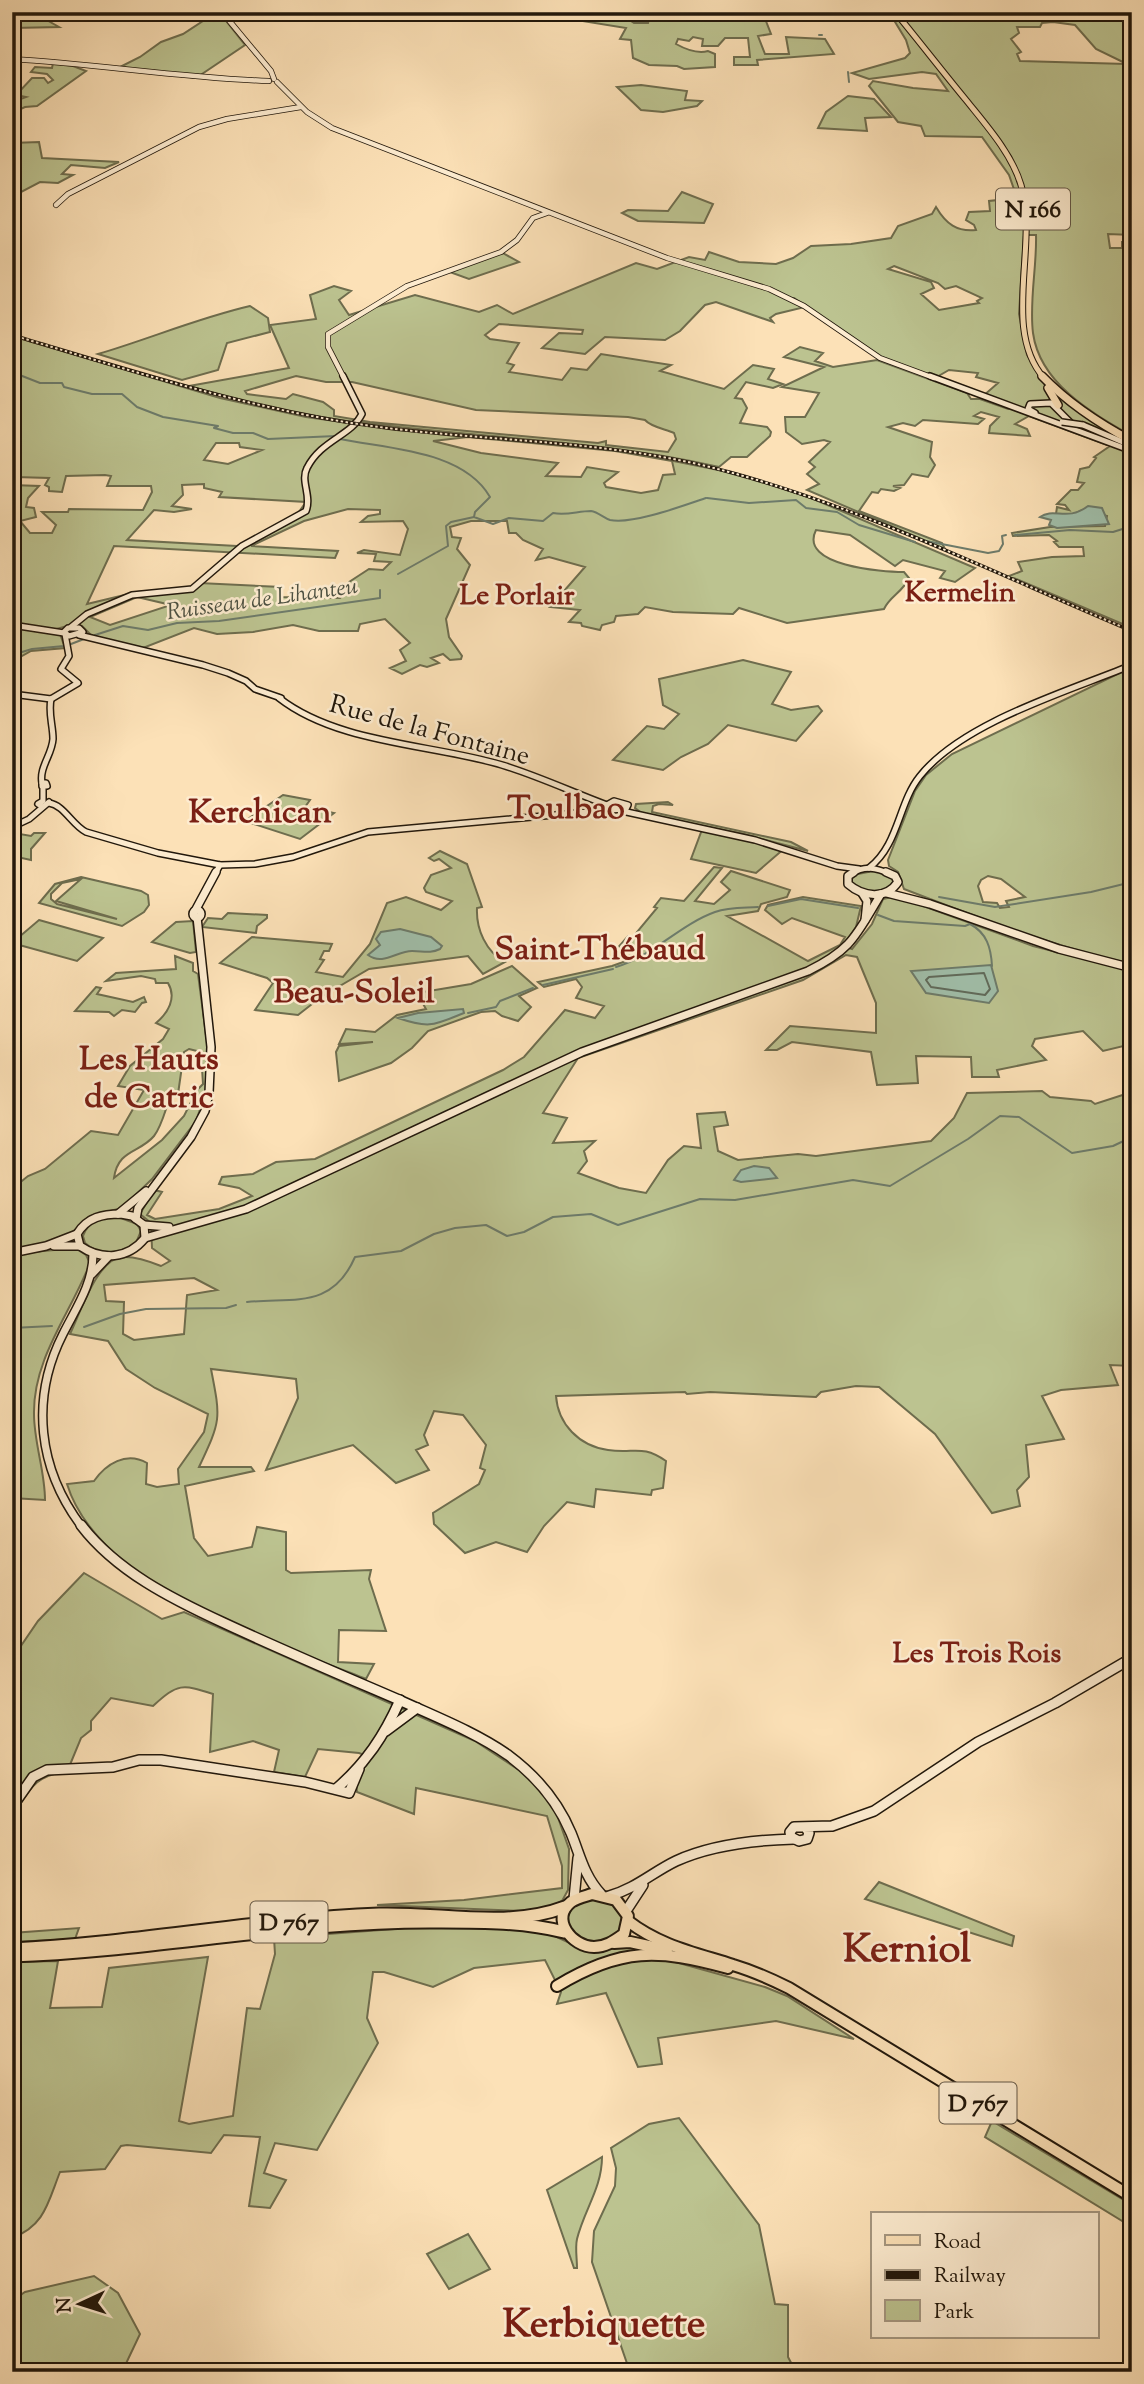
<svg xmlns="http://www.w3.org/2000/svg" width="1144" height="2384" viewBox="0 0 1144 2384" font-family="'Sorts Mill Goudy',serif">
  <rect width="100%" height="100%" fill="#fce1b7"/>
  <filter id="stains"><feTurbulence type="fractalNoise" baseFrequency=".00286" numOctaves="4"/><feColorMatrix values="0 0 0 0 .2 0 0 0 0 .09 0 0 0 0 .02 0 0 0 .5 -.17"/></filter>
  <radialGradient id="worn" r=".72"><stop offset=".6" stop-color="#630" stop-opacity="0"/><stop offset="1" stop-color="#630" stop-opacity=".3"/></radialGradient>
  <g fill="#bcc390" stroke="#6e6d4e" stroke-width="2" fill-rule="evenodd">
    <path d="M12,12L34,13L59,27L12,28Z"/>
    <path d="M114,12L195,13L182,19L113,18Z"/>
    <path d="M204,12H219L245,45L196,78L120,67L140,57L161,42L183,34L212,15Z"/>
    <path d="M574,12H604L606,15L628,19L634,23H648L651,12H809L811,15L764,16L771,34L758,36L765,54H789L786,37L825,39L834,54L757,60L758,65H734V57H750L748,38H725L718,46H702L703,39L693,37L689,41L678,39L676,44C685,49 697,54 708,51L715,54V67L684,69L677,66L649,65L633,58L631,40L620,39L626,28L570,19L578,14Z"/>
    <path d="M889,12H1132V235L1108,234L1110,248H1122V242H1132V436C1092,413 1040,384 1033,333C1029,301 1037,267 1036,235H1024L1019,314L1027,355L1050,393H1054L1091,420L1132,442V540L1126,545L1132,553V628L1009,576L1022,571L1018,562L1052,557L1084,556L1083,547H1059L1054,542L1057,541L1049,535L1013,536L1012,533L1050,527L1105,526L1107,516L1083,510L1069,516L1056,514L1057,507L1069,510L1065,505L1057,504L1071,490H1078L1084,483L1077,482L1080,469L1089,467L1096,458L1094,457L1110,446L1029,416L1015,424L1027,429L1030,436L989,433L990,426L999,417L981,412L974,416L984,419L978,424L923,420L915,426L903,423L888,427L932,442L930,457L935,465L928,477L912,474L904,485L893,486L900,488L894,491L881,489L878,493L872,492L859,511L942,543L945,549L807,490L819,484L807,474L815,467L809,462L830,442L824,440L802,444L786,432L785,417H805L819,393L782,387L824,367L784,357L800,347L823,353L815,361L833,367L877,360L967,393L971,399H980L1008,409L1013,406L983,396L998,383L976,377L978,373L949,370L935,378L873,354L794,298H787L805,307L776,314L770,318L773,322L716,302L705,305L680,331L665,340L605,337L585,354L542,348L559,333L582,334L583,330L499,324L485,335L490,339L519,343L507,363L514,365L509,372L562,380L571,368L587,370L601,354L671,365L660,371L724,389L753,365L774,369L768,379L783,384L773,388L746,382L735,398L742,399L747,408L740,423L767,427L771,432L770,436L747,457H731L719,467C593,438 463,438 334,419C285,412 237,400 189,386L289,368L270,325L316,319L310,295L334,286L351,291L339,300L349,315L415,295L479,312L497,305L513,314L636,263L657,269L689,257L705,260L709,252L739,262L776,264L793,258L811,246L851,244L891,238L898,226L932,214L936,207C946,224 957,232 976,230L974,225L966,220L969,212L990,211L989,201L1017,198L1009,175L982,137L925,136L921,126L898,122L869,86L873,81L913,88L948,91L936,74L922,72L869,79L852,73L905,58L910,53L906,40ZM1053,22L1075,25L1096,49L1127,64L1020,61L1017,54L1021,52L1011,39L1019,33L1017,27H1040L1042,23ZM894,266L938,283L945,289L956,286L982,298L977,301L979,303L939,310L921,294L934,288L931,282L888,269ZM296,376L326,382H352L476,410L628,417L645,420C651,427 665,429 674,433L676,439L668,452L606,445V441L598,443L370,422L334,416V410L323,402L293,394L286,399L247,394L245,391Z"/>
    <path d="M53,63L73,66L86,71L37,106L25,107L12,113V102L26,97L16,95L32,78H44L48,83L53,80L47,74L31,72L35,67L52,68Z"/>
    <path d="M641,85L687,91L685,100L702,101L697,106L663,112L641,110L617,87Z"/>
    <path d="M848,96L874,99L891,117L865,118L867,131L818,128L826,112Z"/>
    <path d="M39,142L42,158L119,162L105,168L71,165L62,174L73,175L58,183L40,182L19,193L20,198L12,197V143Z"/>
    <path d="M682,192L713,204L704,223L638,221L622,213L628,210L668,211Z"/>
    <path d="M501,252L519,262L469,279L447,271Z"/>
    <path d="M250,306L268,318L270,332L227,343L218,370L182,380L98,354C149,339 198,318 250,306Z"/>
    <path d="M12,336L220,398L306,417L400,430L629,452L738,474L811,498L975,568L955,582L940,578L945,571L903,560L895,566L850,535L816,530C798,566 883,572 904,572L909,578C903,592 890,596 884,609L787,623L739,608L733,614L673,612L645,607L638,614L616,616L614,622L602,625L600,630L582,626L581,623L569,622L580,610L550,607L585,567L549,557L536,560L543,549L523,540L516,533H509L507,521H471L450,527L452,537L461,538L457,549L470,565L446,619L449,637L462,656L461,659L450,660L443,654L431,658L439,663L427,667L420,665L402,674L390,668L406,661L400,650L410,643L385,619L360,624L358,631H319L293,625L253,632L217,634L194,628L143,648L94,638L82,626L71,625L56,629L55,633L60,634L65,648L31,651L15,660L16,666L12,667V485L39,486L28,498L26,507L34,508L36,517L20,521L30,533H52L56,525L42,512H68L69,509L143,510L152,492L151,486H107L111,476L105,475L66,476L62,492L49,491V487L45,485L49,478L15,477L12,480V407L18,398L17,386L12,383ZM468,437L615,451L672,461L675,474L663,475L658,490L641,493L606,487L604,483L618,472L587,467L581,477L546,476L558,463L481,453L433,441ZM216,443H239L240,447L262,450L228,464L204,460ZM204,484V488L222,492L219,497L306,502L296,516L237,546L127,540L154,510L174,512L192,509L172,506L183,495L182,485ZM348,509L380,510V514L368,516L361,522L403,521L408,529L400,555L364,550L357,553L376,554L374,561L391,562L383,570L369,569L349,582L348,590L340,598L280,597L281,587L199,583L187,588L137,592L87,604L114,546L335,558L338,551L251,546L304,521ZM137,597L171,605L110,625L90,617Z"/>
    <path d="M743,660L791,672L772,704L791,710L818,706L822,711L796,741L728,725L708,744L681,757L663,770L613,760L647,726L664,729L679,714L663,705L659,679Z"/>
    <path d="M1132,667V964C1054,947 979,918 904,889L898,872L889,866L888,860L915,791L926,775L952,754ZM988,876L1001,879L1025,897L1006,901L1009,907L1000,908L997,903L983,902L978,886L981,880Z"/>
    <path d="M283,795L310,800L305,807L334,813L300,839L245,821Z"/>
    <path d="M668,802L673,805L659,804L653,806L652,812L791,842L808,851L743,834L643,814L635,808L636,804Z"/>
    <path d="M703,827L786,847L756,873L691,859Z"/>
    <path d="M34,833H45L31,849V860L12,856V842L20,834L31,836Z"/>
    <path d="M440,851L467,864L482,907L477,908C476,929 486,952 505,962L483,974L468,956L369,969L321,997L298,1015L255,1010L273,983L267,978L220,963L252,937L332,944L329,951H324L320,959L324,960L316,972L343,977L370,944L387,903L406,897L441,910L452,901L426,892L424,888L431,875L451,868L439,859L434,861L429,858Z"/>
    <path d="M714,867L722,868L695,901L714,904L730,890L721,882L731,871L790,890L787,897L761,904L758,911L727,916L808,961L840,945L845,937L792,918L782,924L765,910L768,905L803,897L861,906L856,927L843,946L852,949L872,924L883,899L892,897L904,899L1033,946L1132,971V1044L1103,1051L1083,1031L1035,1039L1032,1046L1046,1060L997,1070L999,1077H972L971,1057L916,1056L918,1083L877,1085L871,1052L792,1042L777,1050H766L790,1026L876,1033V1003L857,957L846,955L803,980L578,1058L543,1113L567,1118L553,1143L595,1141L584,1151L587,1161L578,1173L619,1188L646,1193L668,1160L684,1146L701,1148L697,1114L725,1112L728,1125L714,1127L718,1151L738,1160L798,1154L816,1156L931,1141L954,1118L967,1093L1042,1091L1050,1097L1091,1101L1095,1104L1132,1092V1206L1125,1208L1132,1217V1366L1110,1365L1118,1385L1061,1390L1042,1396L1064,1439L1026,1445L1029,1477L1017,1490L1020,1506L992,1513L935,1434L879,1387L856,1386L821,1392L816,1397L710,1392L687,1394L685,1392L556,1396C558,1424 579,1446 608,1450C635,1454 641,1444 666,1461L663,1488L652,1490L651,1495L596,1489L594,1507L567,1502L544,1526L527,1552L496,1542L465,1553L434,1524L433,1513L479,1484L485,1470L480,1468L486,1445L463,1415L434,1411L424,1435L428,1445L416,1450L429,1470L396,1483L353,1445L266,1470L298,1398L296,1379L211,1369C221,1420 221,1420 199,1467H251L254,1471L185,1486L194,1538L208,1556L252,1547L257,1527L286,1532V1570L291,1573L371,1570L369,1579L386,1631L339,1630L338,1662L374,1664L366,1679C274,1642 99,1588 67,1484L94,1481C106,1464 126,1451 147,1463L146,1484L157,1487L179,1484L178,1469L204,1432L208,1414L155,1388L126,1369L108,1341L70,1334C80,1314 97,1259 122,1257C135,1256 149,1261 161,1266L170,1261L152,1248L151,1223L140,1214L154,1190L162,1192L147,1215L155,1219L219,1209L252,1196L239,1188L219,1184L222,1177L253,1174L276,1162L315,1159L503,1070L524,1057L565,1010L595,1018L604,1006L576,998L582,987L576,979L544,987L538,982L612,966L629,960L615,951L628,936L633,937L657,908L654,907L661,898L684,901ZM194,1278L217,1290L187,1295L184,1334L134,1340L123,1334L124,1302L106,1301L104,1285Z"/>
    <path d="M878,870L897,881L887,891L865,892L851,882L853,875Z"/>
    <path d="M81,877L141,891L148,895L149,905L144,912L122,926L39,903L55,884ZM81,879L56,901L117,919L57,904L51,899V894L62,883Z"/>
    <path d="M228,913L267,915V918L257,926L256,933L202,927L208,918L222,919Z"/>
    <path d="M39,920L103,938L77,961L12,943Z"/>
    <path d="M193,921L196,952L190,953L152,942L176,922Z"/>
    <path d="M175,956L193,963V971L198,974L209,1058L207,1089L196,1121L152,1179L122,1208L90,1216L66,1238L12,1250V1189L28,1176L45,1169L91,1131L118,1135L144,1090L118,1086L130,1066L163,1039L169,1029L156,1023C168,1013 177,998 168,983H156L155,979L141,976L106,981L116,973L176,969ZM189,1049L201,1052L203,1084L197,1090L184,1116L162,1140L114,1178C118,1149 140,1153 154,1136C162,1126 166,1107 171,1095L178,1094L184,1052Z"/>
    <path d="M512,966L537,988L519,996L531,1007L518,1021L502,1016L495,1011L481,1012L428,1031L412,1048L391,1063L339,1081L336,1052L339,1046L373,1042L339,1044L346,1029L375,1032L397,1015L426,1009L417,993L471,984Z"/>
    <path d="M96,987L101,988L97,994L133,1002L144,997L146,1002L142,1003L135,1012L122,1010L114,1016L109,1012L75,1011Z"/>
    <path d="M118,1217L137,1224L141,1231L136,1243C121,1253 100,1257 85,1243L83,1236C88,1220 103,1218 118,1217Z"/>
    <path d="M75,1248L86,1255L90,1263C71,1313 33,1358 34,1414C34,1443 45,1471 45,1500L12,1498V1254Z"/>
    <path d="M84,1573L162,1619L184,1612L475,1741L528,1776L555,1809L569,1849L568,1890L562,1901L547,1909L523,1911L377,1905L464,1900L562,1888V1866L547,1816L416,1788L414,1814L357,1792L356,1782L370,1757L359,1753L318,1749L305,1777L274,1772L279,1750L253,1741L210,1752L213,1694C182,1684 178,1683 153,1706L111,1698L91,1721V1730L81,1738L67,1772C35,1774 29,1791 12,1816V1659L38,1621Z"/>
    <path d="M879,1882L1014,1936L1012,1946L865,1899Z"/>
    <path d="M595,1898L614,1904C632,1924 616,1943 592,1942C585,1942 578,1937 572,1934L566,1918L575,1904Z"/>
    <path d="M79,1928L75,1939L12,1942V1933Z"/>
    <path d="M408,1928H502L546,1932L589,1952L623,1945L645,1949L661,1958L765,1987L787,1996L854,2039L776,2021L658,2038L662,2064L638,2067L606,1993L557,2004L561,1992L545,1960L474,1968L433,1987L384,1972H373L367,2018L378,2043L317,2150L275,2143L264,2173L286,2180L270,2208L249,2206L260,2137L224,2135L211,2153L127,2145L121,2146L105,2169L60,2172C48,2202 45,2226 12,2238V1962L58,1961L50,2008L102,2007L109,1968L208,1957L179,2121L189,2124L233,2116L247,2008L260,2009L275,1954L274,1938Z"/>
    <path d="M679,2118L759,2225L775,2304L788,2305V2357L796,2372H630L592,2262L594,2231L615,2186L616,2168L611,2148L649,2124Z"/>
    <path d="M992,2121L1132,2205V2227L985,2137Z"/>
    <path d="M602,2157C602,2188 584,2210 577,2239C575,2248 577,2258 577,2268H574L547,2190Z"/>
    <path d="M468,2234L490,2269L449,2289L427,2254Z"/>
    <path d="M94,2276L118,2293L140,2334L122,2372H12V2301L25,2292Z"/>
  </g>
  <g fill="#a0bea9" stroke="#6d7b6a" stroke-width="2">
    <path d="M1088,506L1102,508L1109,524L1057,528L1049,525L1051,520L1040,517C1054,507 1067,522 1088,506Z"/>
    <path d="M400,929L431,937L442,946L440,949C430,954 423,951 412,951C397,951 383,966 368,955L380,945L376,939L381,932Z"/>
    <path d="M991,965L998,991L989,1003L926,993L911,971Z"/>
    <path d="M463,1009L464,1013C434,1025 430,1029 398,1018L418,1013Z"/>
    <path d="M754,1166L769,1168L777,1178L741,1182L734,1180L741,1170Z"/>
  </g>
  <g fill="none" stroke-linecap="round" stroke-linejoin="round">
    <path stroke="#606a5a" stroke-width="2" d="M984,973L990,989L985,995L931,987L926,980L929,977Z"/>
    <g stroke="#6d7b6a" stroke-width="2">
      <path d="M819,35H822"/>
      <path d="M848,72L849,82"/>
      <path d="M12,372L40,383H62L64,387L92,394H122L137,407L163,417L218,426L214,428L233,433H253L268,439L336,436"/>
      <path d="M340,439C388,449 463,450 490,497L475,512L474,517L493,524L509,518L543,521L553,513C566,516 578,511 591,511C598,512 604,518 610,520C632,525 685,505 706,498"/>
      <path d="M707,498L749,503L796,500L806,508L837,512L859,525L915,542"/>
      <path d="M1015,535L1070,530L1113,532L1132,526"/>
      <path d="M921,540L988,553L999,551L1003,544L1002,536L1006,535"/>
      <path d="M398,574L448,546L446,526L451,522L474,517"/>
      <path d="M95,635L123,626L148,630L177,623L219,621L380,598V590"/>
      <path d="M71,644L84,639"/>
      <path d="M12,655L32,649L64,646"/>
      <path d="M939,897L995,907L1091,892L1132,882"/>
      <path d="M768,906L801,899L858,908"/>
      <path d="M878,915L894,921L965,926L970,924C987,933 991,948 992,966"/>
      <path d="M616,967C653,956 679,925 715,912C729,907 744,908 758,907"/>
      <path d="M543,985L613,969"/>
      <path d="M468,1013L496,1007L500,1001L533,988"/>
      <path d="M247,1302C293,1297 332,1310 355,1257L401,1251L434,1234L455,1228L486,1225L507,1236L524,1232L553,1217L591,1214L618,1225L700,1199L735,1200L853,1180L890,1186L968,1139L1000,1116L1019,1117L1072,1153L1113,1146L1132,1137"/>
      <path d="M84,1327L120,1314L146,1309L226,1308L236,1305"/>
      <path d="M12,1328L52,1326"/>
    </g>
    <g stroke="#21170b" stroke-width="6">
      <g id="secondary-far3">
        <path d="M222,12L271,71L274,79"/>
        <path d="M12,59C98,64 183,78 269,81"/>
        <path d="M277,82L307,112L332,128L667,258L769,289L804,306L880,358L934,378"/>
        <path d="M56,205L68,194L199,127L227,119L301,107"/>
        <path d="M344,378L328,347V334L407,286L501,252L517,240L533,218L547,213"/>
      </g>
    </g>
    <g stroke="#21170b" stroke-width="8">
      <g id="secondary-far2">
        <path d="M930,376L1132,451"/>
        <path d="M1035,413L1028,409L1030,404L1051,403L1073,425"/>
        <path d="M1083,425L1132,446"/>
        <path d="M12,625L64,633"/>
        <path d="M71,627L87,614L132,595L192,589L242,546L306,511C312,496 300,481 307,468C321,440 351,436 362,414L343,376"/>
        <path d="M68,628H79L83,632L69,636L64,632Z"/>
        <path d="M79,635L203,665L228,673L246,681L255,689L281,698"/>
        <path d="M12,694L51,699"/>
        <path d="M279,698C338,744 432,744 502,765C538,776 572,792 607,805"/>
        <path d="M51,699L78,683L61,669L69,656L65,634"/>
        <path d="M42,783C39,767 52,755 53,739C53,725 48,713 51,699"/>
        <path d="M42,783H46L47,786H42Z"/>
        <path d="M614,801L628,805L626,809L609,810L607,805Z"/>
        <path d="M49,803C64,805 72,825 86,832L158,853L220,865L255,864L293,857L368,832L609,810"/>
        <path d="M41,806L38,804L43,801V786"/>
        <path d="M622,811L755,840L837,866L859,869"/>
        <path d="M12,827L29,819L49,802"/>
        <path d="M869,868C899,845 898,803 920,776C963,722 1069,691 1132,665"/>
        <path d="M215,874L220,865"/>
        <path d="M851,874C865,865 876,868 891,874"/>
      </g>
    </g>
    <g stroke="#21170b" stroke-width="10">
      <g id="secondary-far1">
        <path d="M854,872L848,876V884C863,897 886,900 898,882L895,876L886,872"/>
        <path d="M862,893L867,901L865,920"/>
        <path d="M887,893L930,904L1059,949L1132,968"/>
        <circle cx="197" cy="914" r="4"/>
        <path d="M195,911L216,872"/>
        <path d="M118,1214L146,1191"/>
        <path d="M121,1214L132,1216L144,1225L145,1238C128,1259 102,1261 80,1246L77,1234C87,1217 103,1214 121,1214Z"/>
        <path d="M136,1219L138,1208L191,1137L205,1111L209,1093L211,1047L197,917"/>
        <path d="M144,1225L169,1227"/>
        <path d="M145,1238L246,1209L582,1052L808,971C853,949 856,935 881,894"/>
        <path d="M54,1246H80"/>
        <path d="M12,1253L46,1246L77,1234"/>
        <path d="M92,1274L109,1256"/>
        <path d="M82,1527C38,1469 30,1399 63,1334C76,1308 93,1284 93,1254"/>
      </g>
    </g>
    <g stroke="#21170b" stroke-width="12">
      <g id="secondary">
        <path d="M81,1525C116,1571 172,1599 224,1623C282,1650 341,1675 399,1700C436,1717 475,1732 508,1755C535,1775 558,1802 571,1833C580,1855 584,1876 601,1894"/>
        <path d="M386,1731L417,1708"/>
        <path d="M336,1789C366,1763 384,1736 400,1700"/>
        <path d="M12,1807L33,1777L47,1770L113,1767L139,1760H161L305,1782L349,1793L359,1769"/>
        <path d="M806,1828L809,1833L807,1839L799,1841L791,1837L790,1832L794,1827L832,1826L874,1811L978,1742L1055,1703L1132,1658"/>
        <path d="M609,1896C635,1889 653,1872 676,1861C711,1845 756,1840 794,1839"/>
        <path d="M574,1899L578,1858"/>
        <path d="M626,1911L643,1885"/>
      </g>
    </g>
    <g stroke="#21170b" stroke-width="14">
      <g id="primary">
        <path d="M592,1894L616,1900L628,1916L624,1934C614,1941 606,1947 594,1947C572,1947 550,1919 571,1902C577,1898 586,1896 592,1894Z"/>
        <path d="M628,1921C660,1946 696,1953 733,1965C753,1971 771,1979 789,1988L1132,2197"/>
        <path d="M614,1943L630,1942L667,1950"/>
        <path d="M557,1986C621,1947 659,1949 728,1968"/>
      </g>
    </g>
    <g stroke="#21170b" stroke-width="7">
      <path id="highway-far2" d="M895,12C919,41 942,71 966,100C986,125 1012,154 1021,185C1039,245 1001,329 1044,378"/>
    </g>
    <g stroke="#21170b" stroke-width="10">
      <g id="highway-far1">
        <path d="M1042,376C1069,404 1098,423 1132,441"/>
        <path d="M1048,388L1058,405"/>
      </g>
    </g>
    <g stroke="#21170b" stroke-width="15">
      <g id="highway">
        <path d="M12,1949C135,1943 256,1919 379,1914C440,1912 507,1929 565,1907"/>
        <path d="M12,1956C156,1951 298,1920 442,1922C483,1922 524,1922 564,1932"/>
      </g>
    </g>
    <use href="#secondary-far3" stroke="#fdecd0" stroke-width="4.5"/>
    <use href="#secondary-far2" stroke="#fdecd0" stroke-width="5"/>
    <use href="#secondary-far1" stroke="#fdecd0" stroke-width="7"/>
    <use href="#secondary" stroke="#fdecd0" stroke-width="9"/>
    <use href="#primary" stroke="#fce1b7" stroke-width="10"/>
    <use href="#highway-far2" stroke="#fce1b7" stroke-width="5"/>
    <use href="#highway-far1" stroke="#fce1b7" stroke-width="7"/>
    <use href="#highway" stroke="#fce1b7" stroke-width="11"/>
    <g stroke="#21170b" stroke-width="3.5">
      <path id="rail" d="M12,335C136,372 258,412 387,428C501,442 618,441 729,472C866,509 1001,576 1132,631"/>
    </g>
    <use href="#rail" stroke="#fdecd0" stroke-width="2" stroke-dasharray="2.5" stroke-linecap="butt"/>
    <g stroke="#21170b" stroke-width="8" stroke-linecap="butt">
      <path id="secondary-bridge" d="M1062,422L1083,425"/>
    </g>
    <use href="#secondary-bridge" stroke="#fdecd0" stroke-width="5"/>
  </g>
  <g text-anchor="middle" stroke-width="5" stroke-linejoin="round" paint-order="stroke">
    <g font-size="23" font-style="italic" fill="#4d5142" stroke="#fdecd0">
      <text transform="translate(262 598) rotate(-8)" y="8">Ruisseau de Lihanteu</text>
    </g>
    <g fill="#fdecd0" stroke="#635746" stroke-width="2">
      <rect x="996" y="188.5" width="74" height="41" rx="5"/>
      <rect x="250.5" y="1901.5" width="77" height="41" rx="5"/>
      <rect x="939.5" y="2082.5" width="77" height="41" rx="5"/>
    </g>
    <g font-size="24" font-weight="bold" fill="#21170b">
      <text x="1033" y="217">N 166</text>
      <text x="289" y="1930">D 767</text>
      <text x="978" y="2111">D 767</text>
    </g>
    <g font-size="26" fill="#21170b" stroke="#fdecd0">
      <text transform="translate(430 729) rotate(15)" y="9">Rue de la Fontaine</text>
    </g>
    <g font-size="28" font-weight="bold" fill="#7a1f14" stroke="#fdecd0">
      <text x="960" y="601">Kermelin</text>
      <text x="517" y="604">Le Porlair</text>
    </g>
    <g font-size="28" font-weight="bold" fill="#7a1f14" stroke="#fdecd0">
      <text x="977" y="1662">Les Trois Rois</text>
    </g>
    <g font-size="33" font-weight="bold" fill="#7a1f14" stroke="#fdecd0">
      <text x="566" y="818">Toulbao</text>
      <text x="260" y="822">Kerchican</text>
      <text x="600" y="959">Saint-Thébaud</text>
      <text x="354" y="1002">Beau-Soleil</text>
      <text x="149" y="1069">Les Hauts<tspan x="149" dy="38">de Catric</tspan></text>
    </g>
    <g font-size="40" font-weight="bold" fill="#7a1f14" stroke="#fdecd0">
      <text x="907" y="1961">Kerniol</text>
      <text x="604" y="2336">Kerbiquette</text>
    </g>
  </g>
  <rect width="1144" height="2384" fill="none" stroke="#fce1b7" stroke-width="42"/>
  <rect x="14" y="14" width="1116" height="2356" fill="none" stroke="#21170b" stroke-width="3.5"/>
  <rect x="21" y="21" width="1102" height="2342" fill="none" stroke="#21170b" stroke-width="2"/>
  <rect x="871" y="2212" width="228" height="126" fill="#fdecd0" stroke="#a59781" stroke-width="2"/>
  <rect x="885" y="2235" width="35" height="10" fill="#fce1b7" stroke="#a59781" stroke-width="2"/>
  <text x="934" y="2248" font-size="21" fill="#21170b">Road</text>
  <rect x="885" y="2270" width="35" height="10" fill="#21170b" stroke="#a59781" stroke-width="2"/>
  <text x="934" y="2282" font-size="21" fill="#21170b">Railway</text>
  <rect x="885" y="2300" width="35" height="21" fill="#bcc390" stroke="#a59781" stroke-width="2"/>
  <text x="934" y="2318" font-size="21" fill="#21170b">Park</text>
  <g transform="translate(80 2304) rotate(266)" stroke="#fdecd0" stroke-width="5" paint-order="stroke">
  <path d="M0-5L12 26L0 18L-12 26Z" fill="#21170b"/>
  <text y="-10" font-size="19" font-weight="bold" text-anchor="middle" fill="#21170b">N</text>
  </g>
  <rect width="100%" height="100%" filter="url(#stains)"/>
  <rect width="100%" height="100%" fill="url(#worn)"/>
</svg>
